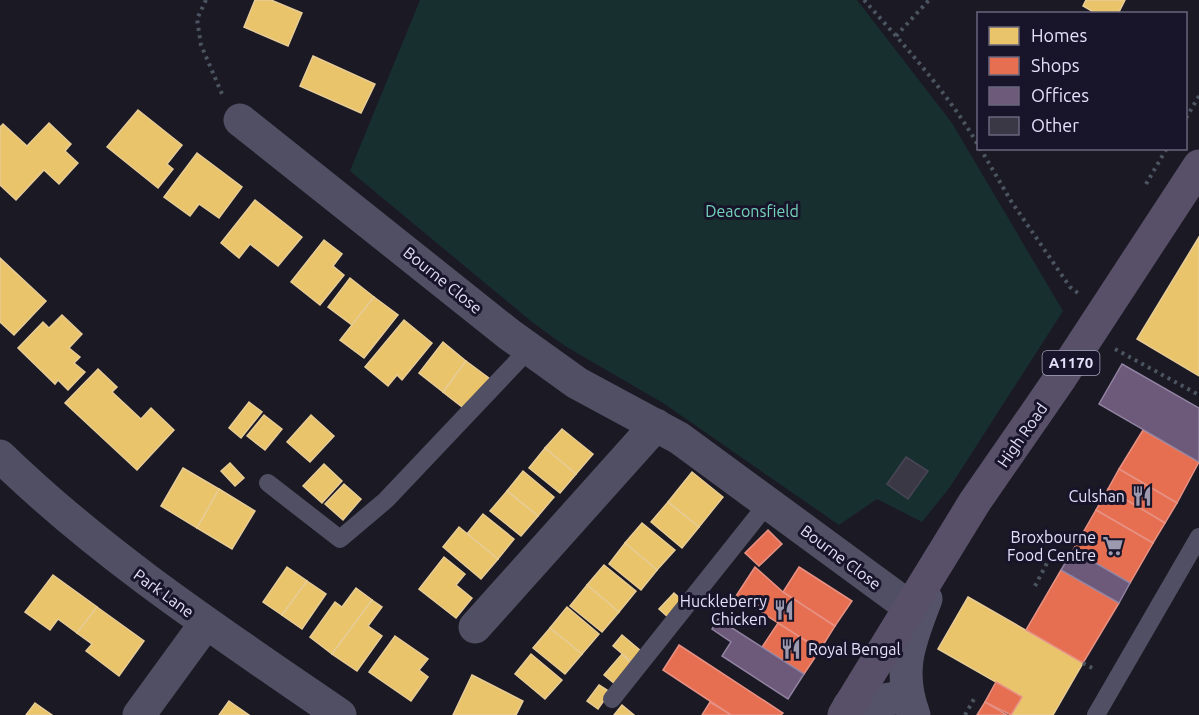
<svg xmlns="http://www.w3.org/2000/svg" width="1199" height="715" viewBox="0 0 1199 715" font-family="Ubuntu,sans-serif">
  <rect width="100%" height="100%" fill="#1b1924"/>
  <path fill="#182f2f" d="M420,0H857L952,123L1063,311L950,487L922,522L877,499L839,525L663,403L565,346L532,322L350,171Z"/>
  <g fill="#e9c46a" stroke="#e7cc96" stroke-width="1.5">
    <path d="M255,0H271L302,13L288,46L244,27Z"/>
    <path d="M1086,0H1125L1118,14H1097L1083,6Z"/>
    <path d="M313,56L375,84L361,113L300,86Z"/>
    <path d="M138,110L182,145L167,164L173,169L158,188L107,147Z"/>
    <path d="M49,123L71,144L65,151L78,163L59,184L44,170L16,200L0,185V127L3,124L27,146Z"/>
    <path d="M197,153L242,187L219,218L199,204L190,216L164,197Z"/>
    <path d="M255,200L302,237L278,266L250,244L239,258L221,243Z"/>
    <path d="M1199,237V376L1137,339Z"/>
    <path d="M324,240L342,254L333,266L344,275L320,305L291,282Z"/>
    <path d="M0,258L46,301L14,335L0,322Z"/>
    <path d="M350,278L374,297L352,325L328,307Z"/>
    <path d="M374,297L398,315L364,358L340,340Z"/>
    <path d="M62,315L82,334L69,348L80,357L74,363L85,372L68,390L58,380L55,384L18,348L43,322L49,328Z"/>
    <path d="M404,320L432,343L402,380L397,375L388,386L365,367Z"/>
    <path d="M443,342L466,361L443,392L419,373Z"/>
    <path d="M466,361L490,379L466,410L443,392Z"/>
    <path d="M98,369L117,387L112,392L141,419L151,408L174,430L137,470L65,403Z"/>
    <path d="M249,402L262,412L241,438L229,428Z"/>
    <path d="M264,415L282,429L265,450L247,436Z"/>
    <path d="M311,415L334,436L310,462L287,442Z"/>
    <path d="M562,429L593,454L576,474L545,448Z"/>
    <path d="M545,448L576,474L560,493L529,468Z"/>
    <path d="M230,463L244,478L235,486L221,471Z"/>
    <path d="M324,464L342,481L322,503L303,486Z"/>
    <path d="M183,468L219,489L197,528L161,506Z"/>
    <path d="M523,471L554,497L538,516L507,491Z"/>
    <path d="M692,472L723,497L699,527L668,502Z"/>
    <path d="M344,484L361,499L343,520L325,504Z"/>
    <path d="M219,489L255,511L232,549L197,528Z"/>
    <path d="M507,491L538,516L521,536L490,511Z"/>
    <path d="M668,502L699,527L682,548L651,522Z"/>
    <path d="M483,514L514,539L498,559L467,534Z"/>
    <path d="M642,523L675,550L657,570L625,543Z"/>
    <path d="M459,527L498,559L481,579L443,547Z"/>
    <path d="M625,543L657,570L641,590L609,564Z"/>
    <path d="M444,557L465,574L456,585L472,598L456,618L419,589Z"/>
    <path d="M604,565L636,591L619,612L587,585Z"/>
    <path d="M287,567L307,581L282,615L263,602Z"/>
    <path d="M53,575L97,607L77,633L58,619L50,630L25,612Z"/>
    <path d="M307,581L326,594L302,629L282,615Z"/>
    <path d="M587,585L619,612L602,632L570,606Z"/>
    <path d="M356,588L372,600L332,654L310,637L335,602L342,607Z"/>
    <path d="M674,593L683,601L669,618L659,609Z"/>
    <path d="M968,597L1083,663L1053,715H1011L1022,697L938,649Z"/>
    <path d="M372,600L382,607L368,626L382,636L357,671L332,654Z"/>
    <path d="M97,607L144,641L119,676L86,651L92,644L77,633Z"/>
    <path d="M567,607L599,634L582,654L550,628Z"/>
    <path d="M550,628L582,654L565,674L533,648Z"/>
    <path d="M622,635L641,651L632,662L613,646Z"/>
    <path d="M395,636L428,659L419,670L428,677L411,701L369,672Z"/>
    <path d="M531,654L562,680L545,699L515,674Z"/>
    <path d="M622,654L632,664L615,684L604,675Z"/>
    <path d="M472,675L523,701L516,715H453Z"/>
    <path d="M599,685L610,692L598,709L587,701Z"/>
    <path d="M229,701L249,715H219Z"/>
    <path d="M35,703L52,715H26Z"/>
    <path d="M622,705L634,715H614Z"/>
  </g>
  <g fill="#e76f51" stroke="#e69184" stroke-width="1.5">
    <path d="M1143,430L1199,462L1177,503L1119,469Z"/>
    <path d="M1119,469L1177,503L1165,523L1108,489Z"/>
    <path d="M1108,489L1165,523L1153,543L1096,510Z"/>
    <path d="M1096,510L1153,543L1130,583L1073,550Z"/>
    <path d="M768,530L782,544L759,566L745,553Z"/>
    <path d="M755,567L783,592L835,626L820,650L736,596Z"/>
    <path d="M799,567L852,601L835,626L783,592Z"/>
    <path d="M1061,570L1119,603L1083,663L1026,630Z"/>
    <path d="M778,623L820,650L804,674L762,647Z"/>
    <path d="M679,645L783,713L781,715H731L663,670Z"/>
    <path d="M996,682L1022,697L1011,715L985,702Z"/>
    <path d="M710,702L731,715H702Z"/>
    <path d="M985,702L1007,715H977Z"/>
  </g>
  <g fill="#6d597a" stroke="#9082a1" stroke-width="1.5">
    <path d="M1122,364L1199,408V462L1099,404Z"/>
    <path d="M1073,550L1130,583L1119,603L1061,570Z"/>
    <path d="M718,619L804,674L788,699L722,656L731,642L712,629Z"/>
  </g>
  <path fill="#3a3845" stroke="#484556" stroke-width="1.5" d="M906,457L928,471L908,499L887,484Z"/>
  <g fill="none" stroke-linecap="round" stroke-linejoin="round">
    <g stroke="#4b5561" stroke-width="4" stroke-dasharray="3 4.5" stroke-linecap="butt">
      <path d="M206,0L197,19L201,45L222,94"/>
      <path d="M864,0C904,45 948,93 978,145"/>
      <path d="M896,36L929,0"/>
      <path d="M1186,118L1199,96"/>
      <path d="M980,148L1011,201L1070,287L1079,294"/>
      <path d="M1146,184L1167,148"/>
      <path d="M1115,349L1199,395"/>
      <path d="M1035,586L1047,563"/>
      <path d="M1083,663L1094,669"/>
      <path d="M965,715L974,699"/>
    </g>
    <g stroke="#514f63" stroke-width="18">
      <path d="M268,483L340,539L386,500L529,349"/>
      <path d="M612,699L768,503"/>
      <path d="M1096,715L1199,537"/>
    </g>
    <g stroke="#514f63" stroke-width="33">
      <path d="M240,120L510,335L577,383L679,438L908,606"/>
      <path d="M0,456C103,556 222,634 340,715"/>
      <path d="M475,627L656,425"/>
      <path d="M139,715L206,623"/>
    </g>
    <g stroke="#545369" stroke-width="33">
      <path d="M849,706L907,696"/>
      <path d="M914,715C897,670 910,641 926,599"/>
    </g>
    <path stroke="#585068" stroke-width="33" d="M844,715L974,503L1061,377L1199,166"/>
  </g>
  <defs>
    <g id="restaurant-bare" transform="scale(1.62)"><path d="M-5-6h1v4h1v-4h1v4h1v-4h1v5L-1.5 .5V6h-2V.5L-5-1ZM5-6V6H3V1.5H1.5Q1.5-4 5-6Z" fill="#9d9ab0" stroke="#181429" stroke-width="2.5" paint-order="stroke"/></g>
    <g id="supermarket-bare" transform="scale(1.62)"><path d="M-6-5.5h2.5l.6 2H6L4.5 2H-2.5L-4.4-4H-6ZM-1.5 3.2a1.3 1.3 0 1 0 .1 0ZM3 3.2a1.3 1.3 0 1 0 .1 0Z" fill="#9d9ab0" stroke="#181429" stroke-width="2.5" paint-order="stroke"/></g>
  </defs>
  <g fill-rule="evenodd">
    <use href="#restaurant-bare" x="1142" y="496"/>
    <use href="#supermarket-bare" x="1113" y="546"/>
    <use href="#restaurant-bare" x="784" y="610"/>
    <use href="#restaurant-bare" x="791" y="649"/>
  </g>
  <g text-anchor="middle" stroke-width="6" stroke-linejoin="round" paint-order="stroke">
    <rect fill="#181429" stroke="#a6a3bc" stroke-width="1.5" x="1042.5" y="351" width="57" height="24" rx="4.5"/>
    <g font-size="15" font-weight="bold" fill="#e3e0fb">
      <text x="1071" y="368">A1170</text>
    </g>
    <g font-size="16" fill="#73d4bc" stroke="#181429">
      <text x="752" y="217">Deaconsfield</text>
    </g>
    <g font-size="16" fill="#e3e0fb" stroke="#181429">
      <text transform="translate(443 280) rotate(39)" y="6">Bourne Close</text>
      <text transform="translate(1022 435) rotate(-55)" y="6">High Road</text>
      <text transform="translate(841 557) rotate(37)" y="6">Bourne Close</text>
      <text transform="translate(164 593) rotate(36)" y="6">Park Lane</text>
    </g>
    <g font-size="16" fill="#e3e0fb" stroke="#181429" text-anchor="end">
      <text x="1125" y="502">Culshan</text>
      <text x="1096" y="543">Broxbourne<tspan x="1096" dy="18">Food Centre</tspan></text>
      <text x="767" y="607">Huckleberry<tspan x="767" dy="18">Chicken</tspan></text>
      <text x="808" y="655" text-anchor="start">Royal Bengal</text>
    </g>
  </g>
  <rect x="977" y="12" width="210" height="138" fill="#181429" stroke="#69667d" stroke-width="1.5"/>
  <rect x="989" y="27" width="30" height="18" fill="#e9c46a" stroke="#69667d" stroke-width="1.5"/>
  <text x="1031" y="42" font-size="18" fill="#e3e0fb">Homes</text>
  <rect x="989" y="57" width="30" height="18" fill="#e76f51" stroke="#69667d" stroke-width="1.5"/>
  <text x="1031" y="72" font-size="18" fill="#e3e0fb">Shops</text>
  <rect x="989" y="87" width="30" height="18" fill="#6d597a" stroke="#69667d" stroke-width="1.5"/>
  <text x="1031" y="102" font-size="18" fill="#e3e0fb">Offices</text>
  <rect x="989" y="117" width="30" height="18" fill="#3a3845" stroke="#69667d" stroke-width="1.5"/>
  <text x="1031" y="132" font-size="18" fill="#e3e0fb">Other</text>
</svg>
